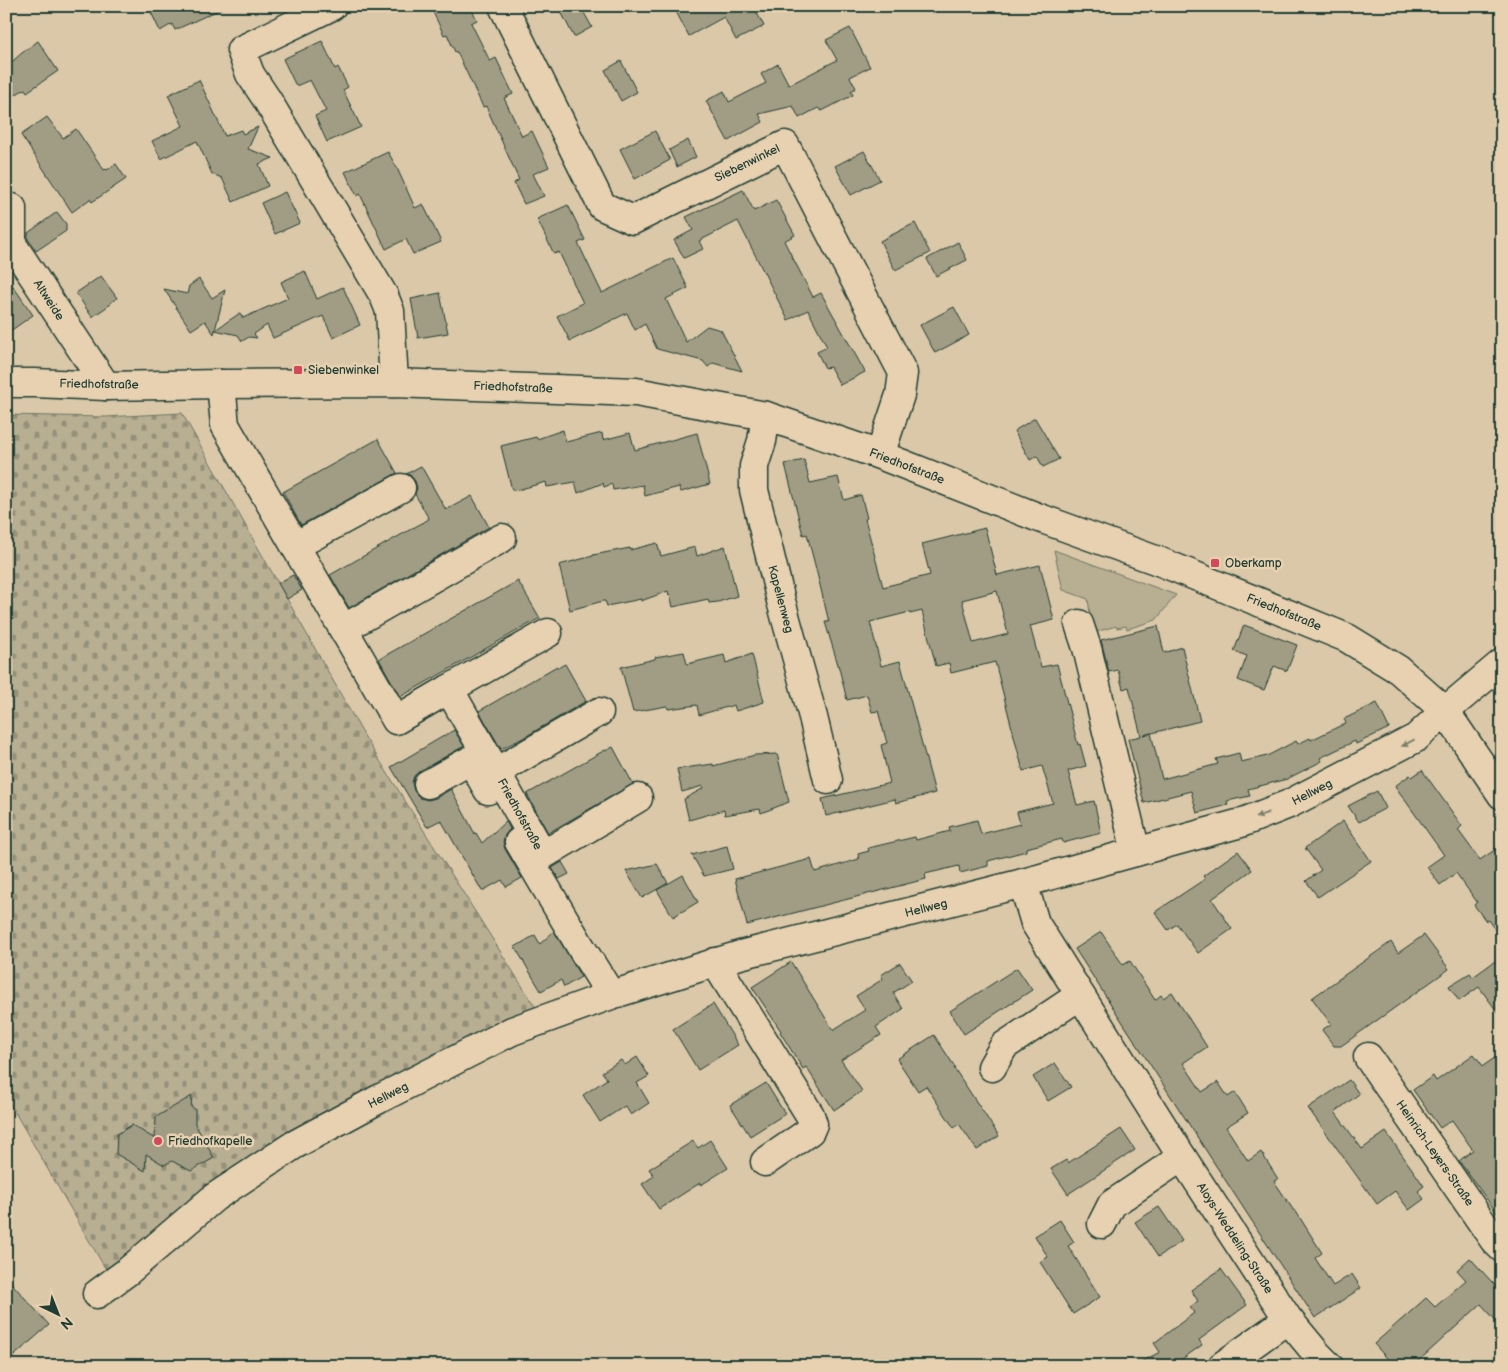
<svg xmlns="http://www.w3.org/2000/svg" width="1508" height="1372" viewBox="0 0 1508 1372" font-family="'Balsamiq Sans',sans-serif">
  <defs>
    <pattern id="cemetery-stones" width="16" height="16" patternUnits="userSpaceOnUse" patternTransform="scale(1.25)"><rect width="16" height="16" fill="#b8af93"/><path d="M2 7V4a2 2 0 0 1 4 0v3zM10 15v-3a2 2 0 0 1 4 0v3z" fill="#959079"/></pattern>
  </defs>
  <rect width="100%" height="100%" fill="#dbc8a8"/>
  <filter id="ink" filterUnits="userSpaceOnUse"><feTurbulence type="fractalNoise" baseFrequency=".02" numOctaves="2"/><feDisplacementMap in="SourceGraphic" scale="10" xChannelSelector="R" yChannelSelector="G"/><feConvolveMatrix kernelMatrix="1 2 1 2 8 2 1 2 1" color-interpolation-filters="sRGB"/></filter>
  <g filter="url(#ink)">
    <path fill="url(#cemetery-stones)" stroke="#6c7664" d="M182,413L366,739L536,1008L404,1070L265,1150L118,1265L105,1268L6,1097V415L105,417Z"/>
    <path fill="#b8af93" stroke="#6c7664" d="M1054,550L1176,595L1156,620L1127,629L1126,626L1117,628L1116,626L1099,631L1093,636L1088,599L1063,590Z"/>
    <g fill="#a19d84" stroke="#1f3d34" fill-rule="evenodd">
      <path d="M162,6H227L175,30L172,24L160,31L151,12Z"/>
      <path d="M430,6H470L477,20L471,23L490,61L496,58L513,94L504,98L522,136L532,131L549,167L533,174L544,196L524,204L514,183L519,180L486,106L483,107L457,52H455L447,34L444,35Z"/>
      <path d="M558,6H580L592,27L574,37Z"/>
      <path d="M673,6H753L764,26L736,40L724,17L689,36Z"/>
      <path d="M850,28L870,67L850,77L856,88L851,91L853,95L822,111L818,108L799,118L793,106L759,114L763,122L728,141L706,101L724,91L729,102L766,83L761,74L778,64L789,85L837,60L826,40Z"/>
      <path d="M38,41L58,71L27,92L25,89L6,100V67L22,53Z"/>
      <path d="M322,41L335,69L338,67L348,87L343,90L361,127L327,142L315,116L326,111L310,80L296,86L283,59Z"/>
      <path d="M621,61L637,92L621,101L605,70Z"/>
      <path d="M199,80L225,136L241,130L243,134L258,127L248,149L273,158L259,164L268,186L233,202L222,178L212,174L197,141L161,159L152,141L183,126L168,95Z"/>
      <path d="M47,117L63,138L76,129L104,170L106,169L107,170L116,164L126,179L92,202L90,199L72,212L21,135Z"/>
      <path d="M655,131L670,160L635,179L620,149Z"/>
      <path d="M688,140L696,157L677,167L669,150Z"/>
      <path d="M864,151L880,180L851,195L835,166Z"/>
      <path d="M388,152L397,168L415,208L423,204L441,242L413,254L406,239L386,249L360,194L357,196L345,172Z"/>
      <path d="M743,190L754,211L776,200L795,235L784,241L813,297L821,293L865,372L840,385L830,367L825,368L817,352L827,347L808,310L788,320L738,221L699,241L703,249L684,258L674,240L693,230L686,217Z"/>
      <path d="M285,192L300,223L275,234L261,203Z"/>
      <path d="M568,205L585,240L578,243L602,293L673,258L688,288L666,299L686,342L707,326L721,330L742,371L713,363L708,367L703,361L657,349L645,324L635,330L627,313L570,341L557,316L583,303L559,252L554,254L537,219Z"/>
      <path d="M57,212L66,224V231L36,251L28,239V233Z"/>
      <path d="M915,223L930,253L895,270L880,241Z"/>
      <path d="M958,242L967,260L936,276L927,259Z"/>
      <path d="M305,271L317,299L343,287L360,325L333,338L323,316L273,338L267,325L254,334L257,338L249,337L242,341L238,335L215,330L240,313L243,318L288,298L281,282Z"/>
      <path d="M6,276L33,315L6,334Z"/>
      <path d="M101,276L117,298L110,303L111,304L92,317L76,293Z"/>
      <path d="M199,279L212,298L225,290L214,334L205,321L191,330L164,289L187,294L189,286Z"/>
      <path d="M440,293L448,333L418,338L411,299Z"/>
      <path d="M954,307L969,335L935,353L920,325Z"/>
      <path d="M1035,418L1059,459L1043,467L1037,456L1030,460L1014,431Z"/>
      <path d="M563,430L566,442L602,433L603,440L630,433L635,450L697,433L710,484L681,492L679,487L645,496L643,485L613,490L612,484L604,487L603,483L578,493L575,482L547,487L546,482L521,489L512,490L501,446L536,437L537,439Z"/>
      <path d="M378,439L397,473L301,525L283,492Z"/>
      <path d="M804,460L810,483L838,477L844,500L861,495L867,518L865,519L883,587L930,575L922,544L985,528L997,575L1040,565L1054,620L1030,626L1041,667L1057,664L1078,745L1080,744L1086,766L1068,771L1077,805L1094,801L1101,833L1063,843L1062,839L1026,848V851L988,861V866L960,873L959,866L925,874L926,879L747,925L735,879L811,859L815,872L859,859L858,854L869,851L868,848L915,837L916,840L950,831L949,827L977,820L981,834L1020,824L1017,812L1053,803L1042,766L1023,771L995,662L951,673L949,663L936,666L922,611L910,614V612L870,622L881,666L900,661L935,793L896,803L895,799L826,816L822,799L890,783L881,745L887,743L878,711L872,712L867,695L847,700L839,668L825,622H829L816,569L807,534L803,535L785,464ZM997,591L1008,634L973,643L962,600Z"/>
      <path d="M421,466L446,510L472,496L489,527L349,608L330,575L429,519L415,494L417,488L415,481L410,475L406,474Z"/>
      <path d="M657,543L661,556L695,547L697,556L725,546L737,596L718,602L709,603L708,599L673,607L670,594L669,595L668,591L641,601V599L607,606L605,601H603L570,610L559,565L593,556V555L630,548V550Z"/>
      <path d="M293,575L302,590L287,599L278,583Z"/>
      <path d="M518,581L540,618L400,697L379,659Z"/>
      <path d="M1244,625L1297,645L1287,671L1274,666L1264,690L1238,680L1247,656L1234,651Z"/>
      <path d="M1158,626L1164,653L1182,647L1200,721L1144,735L1151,733L1162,779L1218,764L1216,759L1239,753L1241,762L1267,756L1296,741L1298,744L1310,738L1311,740L1346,723L1344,719L1377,703L1389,728L1356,744L1355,741L1320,758L1322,761L1287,779L1248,789L1250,796L1227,801L1228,805L1197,813L1191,791L1144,803L1128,739L1141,736L1129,687L1123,689L1118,670L1109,672L1101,640Z"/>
      <path d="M684,652L687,664L724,655L726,663L752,654L764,702L736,711L734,705L699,715L697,705L668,709L667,706L633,712L621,667L655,659V657Z"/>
      <path d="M565,664L586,701L525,737L501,749L479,711L557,666L558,668Z"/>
      <path d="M454,730L464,746L420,771L414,776L412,783L414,791L420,798L428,800L436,798L451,789L475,834L476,833L482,843L506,821L510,829L505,835L503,842L505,849L522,878L506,887L502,880L482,891L441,820L427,827L391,767Z"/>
      <path d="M613,747L633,784L548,833L527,794L605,750V751Z"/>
      <path d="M777,754L789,802L761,813L760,809L725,815L724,810L689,820L684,799L704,788L703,786L682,792L677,769L713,764V766L755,755Z"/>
      <path d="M1422,770L1462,826L1458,830L1480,860L1502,845V939L1488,920L1486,921L1474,905L1477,902L1456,873L1440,885L1427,867L1444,855L1395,786L1410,775L1412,777Z"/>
      <path d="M1377,791L1386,808L1359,822L1348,806Z"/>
      <path d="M1343,821L1371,861L1318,897L1306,881L1321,870L1305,848Z"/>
      <path d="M727,846L733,869L704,876L692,855Z"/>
      <path d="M1238,851L1252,870L1212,899L1232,929L1198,953L1177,924L1168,930L1155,912L1205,879L1203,876Z"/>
      <path d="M562,862L569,874L559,879L552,868Z"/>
      <path d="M657,864L668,883L642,898L626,871Z"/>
      <path d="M683,875L698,902L673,917L657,890Z"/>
      <path d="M554,931L581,977L564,987L561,980L541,991L515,947L535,935L540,944Z"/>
      <path d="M1101,932L1123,965L1130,961L1155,1000L1161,995L1163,998L1172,992L1207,1047L1183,1063L1202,1092L1218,1082L1228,1097L1235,1092L1248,1113L1226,1127L1248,1161L1261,1152L1278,1179L1274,1181L1294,1211L1295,1210L1322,1253L1315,1258L1333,1286L1352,1274L1361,1288L1315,1318L1075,949Z"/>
      <path d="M1424,935L1449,969L1341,1046H1334L1322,1030L1331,1024L1312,998L1391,942L1398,953Z"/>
      <path d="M1502,956V1018L1479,987L1459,1001L1449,986L1470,973L1473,977Z"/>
      <path d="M791,962L833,1030L865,1010L856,996L883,979L881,975L900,963L912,981L893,993L903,1009L876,1027L881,1035L841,1060L862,1091L834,1110L806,1067L803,1069L780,1032L781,1031L752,987Z"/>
      <path d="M1017,968L1032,990L964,1034L950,1011Z"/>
      <path d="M713,1004L738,1045L698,1070L673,1029Z"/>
      <path d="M934,1035L955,1067L954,1068L999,1136L977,1150L959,1124L954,1128L926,1086L918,1091L897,1059Z"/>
      <path d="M1502,1053V1220L1459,1161L1473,1150L1452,1120L1440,1128L1413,1090L1433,1076L1436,1081L1474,1054L1483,1066Z"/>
      <path d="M637,1057L649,1076L637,1083L649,1103L631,1115L625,1106L600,1122L583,1095L607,1079L602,1072L621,1060L625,1065Z"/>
      <path d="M1055,1063L1071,1087L1048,1101L1033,1077Z"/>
      <path d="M1349,1080L1359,1094L1335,1112L1362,1149L1386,1132L1424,1186L1418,1191L1424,1199L1409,1210L1395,1191L1377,1204L1308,1108Z"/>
      <path d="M766,1083L785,1114L750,1136L730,1105Z"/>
      <path d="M192,1096L191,1107L195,1109V1124L214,1158L191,1171L172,1161L164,1165L146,1154L145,1171L116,1154L117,1134L132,1125L155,1139L156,1117Z"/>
      <path d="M1121,1129L1135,1150L1068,1194L1051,1169L1066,1160L1068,1163Z"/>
      <path d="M710,1140L728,1168L701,1185L700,1183L659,1209L642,1184L654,1176L649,1169L693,1141L698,1148Z"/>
      <path d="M1159,1207L1182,1241L1158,1257L1135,1222Z"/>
      <path d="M1060,1220L1074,1242L1068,1246L1100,1297L1073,1314L1040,1262L1048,1257L1035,1236Z"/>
      <path d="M1470,1258L1502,1293V1327L1481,1304L1413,1366H1394L1374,1344L1426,1298L1435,1307L1466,1280L1457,1270Z"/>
      <path d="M1221,1269L1247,1305L1199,1340L1202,1345L1172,1366H1133L1160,1352L1154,1343L1194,1313L1190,1307L1198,1301L1191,1290Z"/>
      <path d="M6,1277L49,1325L6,1363Z"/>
    </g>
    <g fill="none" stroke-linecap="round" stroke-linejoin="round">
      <g stroke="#1f3d34" stroke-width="31">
        <g id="minor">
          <path d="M332,6L241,50L250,74L266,98L384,296L390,311L394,383"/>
          <path d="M503,6L602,206L633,220L785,145L903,373L900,395L880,455"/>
          <path d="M12,208V244L106,386"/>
          <path d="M6,383H34L106,386L221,384L394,383L636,392L766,416L880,455L1037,517L1161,562L1347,638L1399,670L1445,711L1502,795"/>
          <path d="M221,384L225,425L396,720L449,689L543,855L638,798"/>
          <path d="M766,416L762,441L754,466V490L781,601L813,717L828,780"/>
          <path d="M295,546L401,488"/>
          <path d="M1079,624L1087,648L1136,852"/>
          <path d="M343,629L502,538"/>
          <path d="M449,689L548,633"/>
          <path d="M496,772L599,712"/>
          <path d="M428,784L471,760L488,790"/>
          <path d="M519,842L582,949L611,995"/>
          <path d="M1023,883L1035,923L1182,1157L1288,1319L1317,1354L1329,1366"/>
          <path d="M715,962L810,1115L813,1124L810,1131L765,1162"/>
          <path d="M1368,1057L1494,1240L1502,1248"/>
          <path d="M992,1067L1004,1046L1079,996"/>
          <path d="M1102,1224L1112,1204L1182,1157"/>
          <path d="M97,1294L127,1272L215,1197L294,1145L379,1099L512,1031L611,995L740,955L1023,883L1241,823L1289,804L1416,738L1445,711L1502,663"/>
          <path d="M1222,1366L1288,1319"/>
        </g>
      </g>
      <use href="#minor" stroke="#e7d1b0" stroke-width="28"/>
    </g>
    <defs><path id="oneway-solid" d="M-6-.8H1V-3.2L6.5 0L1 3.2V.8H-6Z" transform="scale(1.25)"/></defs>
    <g fill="#79806c">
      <use href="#oneway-solid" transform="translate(1408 743) rotate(152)"/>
      <use href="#oneway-solid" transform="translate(1262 815) rotate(158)"/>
    </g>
  </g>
  <g fill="#d1495b" stroke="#e7d1b0" stroke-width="2">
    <rect x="293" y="365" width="10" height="10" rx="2.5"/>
    <rect x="1210" y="558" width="10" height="10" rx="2.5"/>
    <circle cx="158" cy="1141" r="5"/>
  </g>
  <g text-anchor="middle" stroke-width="5" stroke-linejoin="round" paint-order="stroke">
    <g font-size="12" fill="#1f3d34" stroke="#e7d1b0">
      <text transform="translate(747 163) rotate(-26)" y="4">Siebenwinkel</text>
      <text transform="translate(49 300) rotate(57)" y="4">Altweide</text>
      <text transform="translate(99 384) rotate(1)" y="4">Friedhofstraße</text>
      <text transform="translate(513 387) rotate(2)" y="4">Friedhofstraße</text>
      <text transform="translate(907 466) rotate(21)" y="4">Friedhofstraße</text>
      <text transform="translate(781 599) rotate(75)" y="4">Kapellenweg</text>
      <text transform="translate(1284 612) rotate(22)" y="4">Friedhofstraße</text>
      <text transform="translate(1312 792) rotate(-27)" y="4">Hellweg</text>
      <text transform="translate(520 814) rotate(61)" y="4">Friedhofstraße</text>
      <text transform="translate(926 908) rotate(-14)" y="4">Hellweg</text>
      <text transform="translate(388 1095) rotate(-27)" y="4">Hellweg</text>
      <text transform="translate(1435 1153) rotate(55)" y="4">Heinrich-Leyers-Straße</text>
      <text transform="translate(1235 1238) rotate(57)" y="4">Aloys-Weddeling-Straße</text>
    </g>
    <g font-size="12" fill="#1f3d34" stroke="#e7d1b0" text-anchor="start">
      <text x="308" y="374">Siebenwinkel</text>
      <text x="1225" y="567">Oberkamp</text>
      <text x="168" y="1145">Friedhofkapelle</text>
    </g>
  </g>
  <rect width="1508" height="1372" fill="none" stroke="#e7d1b0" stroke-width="25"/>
  <rect x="12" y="12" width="1483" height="1347" fill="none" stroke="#1f3d34" stroke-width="2" filter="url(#ink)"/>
  <g transform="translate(58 1314) rotate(137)" stroke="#e7d1b0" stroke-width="4" paint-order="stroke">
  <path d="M0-4L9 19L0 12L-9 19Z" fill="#1f3d34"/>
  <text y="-8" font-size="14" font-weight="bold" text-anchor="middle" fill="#1f3d34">N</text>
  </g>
</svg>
